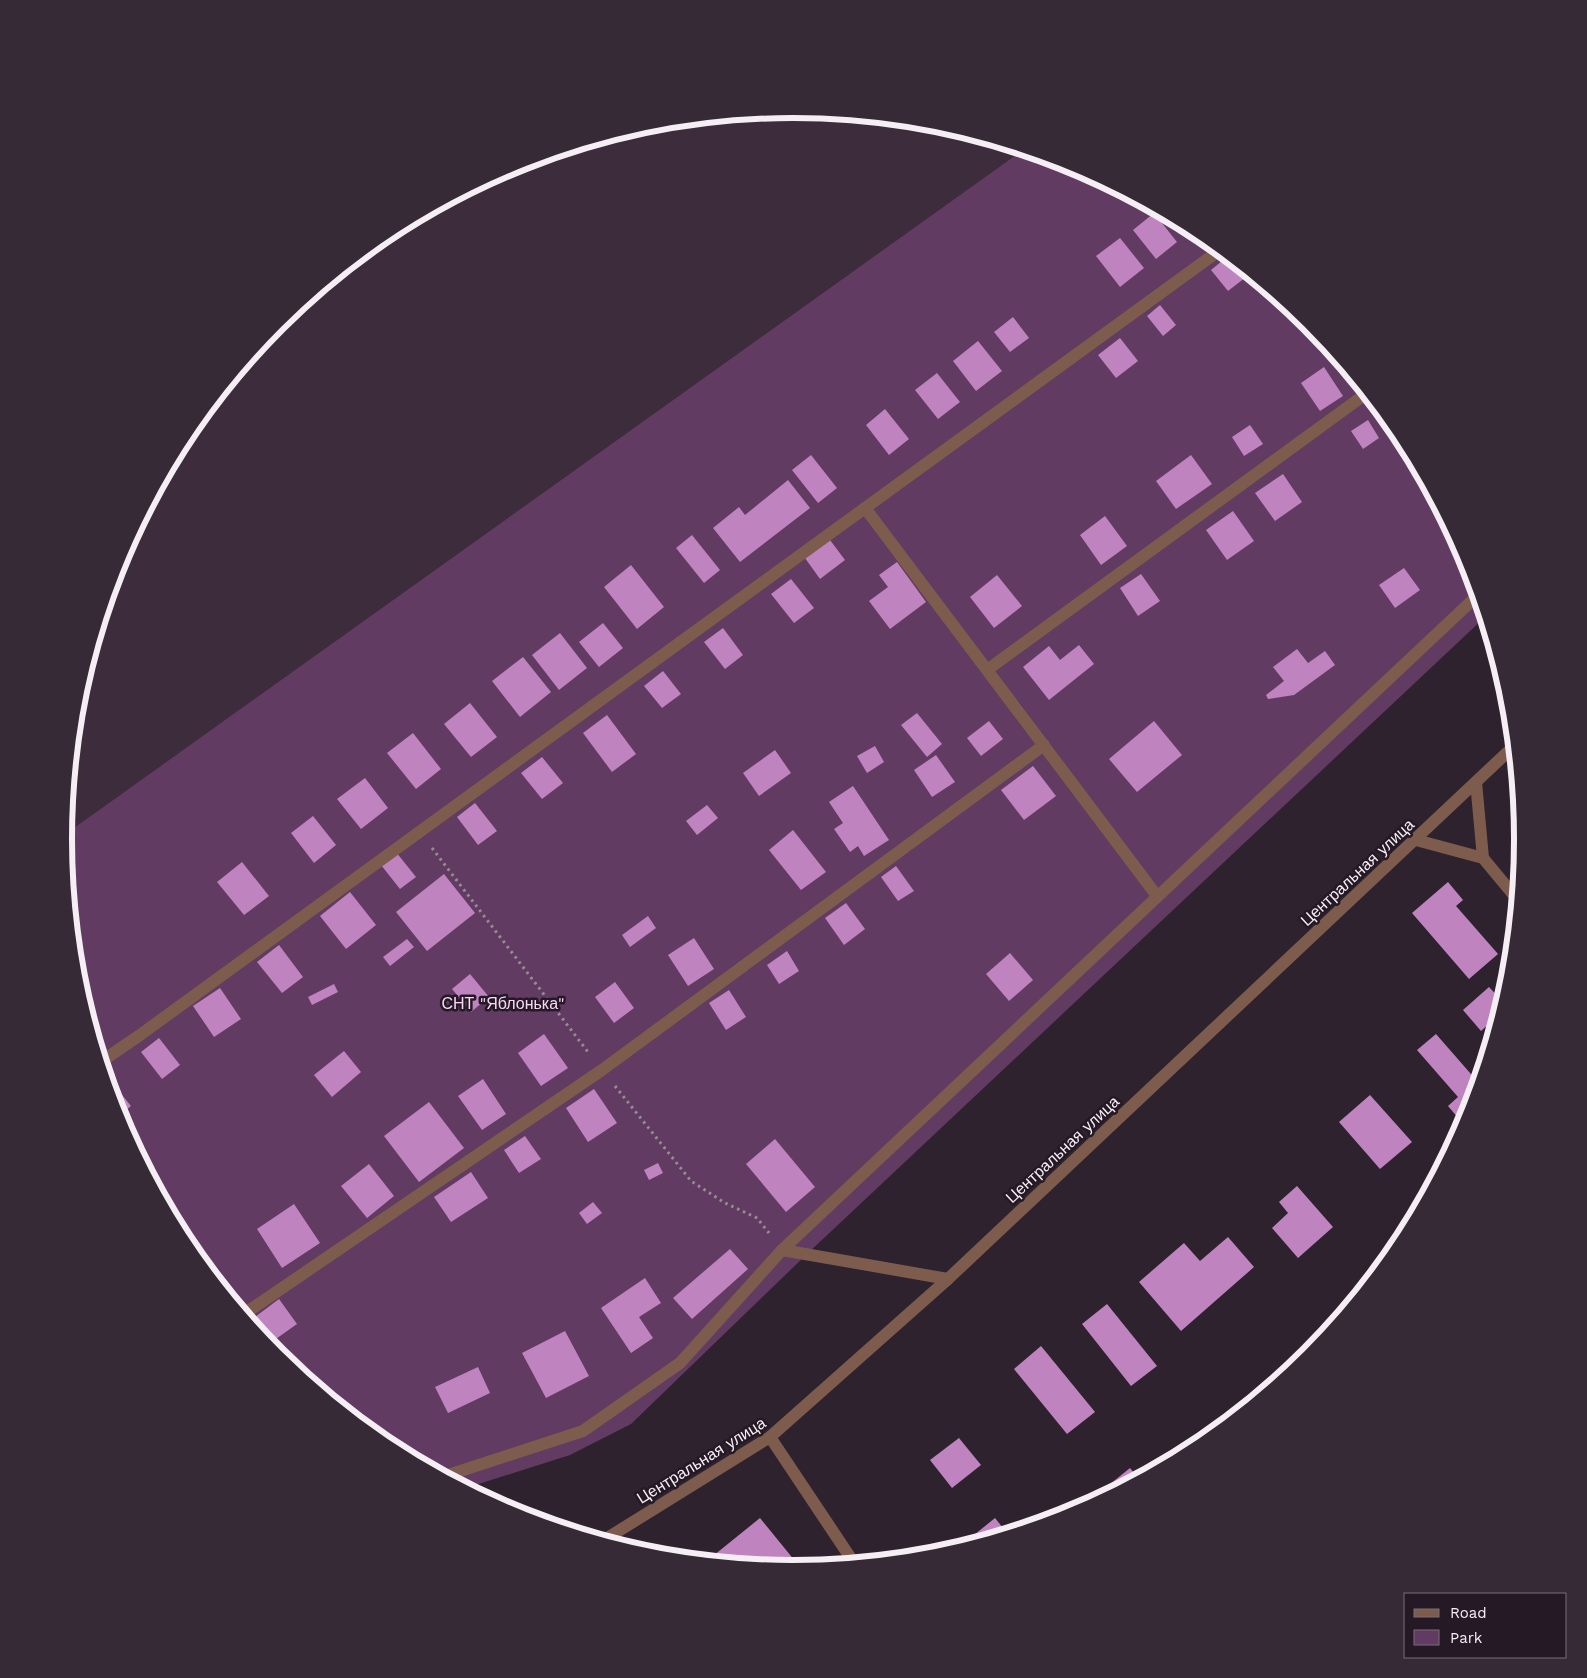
<svg xmlns="http://www.w3.org/2000/svg" width="1587" height="1678" viewBox="0 0 1587 1678" font-family="'Work Sans',sans-serif">
  <rect width="100%" height="100%" fill="#2e222e"/>
  <path fill="#3c2c3c" d="M794,109L936,123L1023,150L64,835L78,696L119,559L187,433L278,323L388,232L515,165L651,123Z"/>
  <path fill="#613b61" d="M1023,150L1073,165L1199,232L1310,323L1400,434L1468,560L1485,617L807,1254L631,1424L570,1455L466,1488L388,1446L277,1355L187,1244L119,1118L78,981L64,835Z"/>
  <g fill="#bf84bf">
    <path d="M1154,213L1177,242L1156,259L1133,230Z"/>
    <path d="M1120,238L1144,268L1120,287L1096,256Z"/>
    <path d="M1228,256L1246,277L1228,291L1211,270Z"/>
    <path d="M1160,305L1176,325L1163,336L1147,316Z"/>
    <path d="M1013,317L1029,338L1010,352L994,332Z"/>
    <path d="M1120,338L1138,361L1116,378L1098,355Z"/>
    <path d="M978,341L1002,371L976,391L953,361Z"/>
    <path d="M1324,367L1343,396L1320,411L1301,383Z"/>
    <path d="M937,373L960,402L938,419L915,390Z"/>
    <path d="M885,409L909,439L889,455L866,425Z"/>
    <path d="M1368,420L1379,438L1363,449L1351,431Z"/>
    <path d="M1250,425L1263,444L1244,456L1232,437Z"/>
    <path d="M811,455L837,488L818,503L792,470Z"/>
    <path d="M1191,455L1212,484L1176,509L1156,481Z"/>
    <path d="M1283,474L1302,502L1275,521L1255,493Z"/>
    <path d="M788,480L810,508L740,562L713,528L739,507L745,515Z"/>
    <path d="M1233,511L1254,541L1227,560L1206,530Z"/>
    <path d="M1105,516L1127,546L1101,565L1080,535Z"/>
    <path d="M692,535L720,570L704,583L676,548Z"/>
    <path d="M830,540L845,560L820,579L805,558Z"/>
    <path d="M897,562L926,602L890,629L869,601L888,587L879,575Z"/>
    <path d="M631,565L664,607L637,629L604,587Z"/>
    <path d="M1404,568L1420,590L1395,608L1379,585Z"/>
    <path d="M1141,574L1160,601L1138,616L1120,588Z"/>
    <path d="M997,575L1022,606L994,628L970,597Z"/>
    <path d="M791,579L814,608L794,623L771,594Z"/>
    <path d="M603,623L623,648L599,667L579,642Z"/>
    <path d="M723,628L743,655L725,669L704,642Z"/>
    <path d="M560,633L587,668L559,690L532,655Z"/>
    <path d="M1079,645L1094,664L1049,700L1023,667L1049,646L1060,660Z"/>
    <path d="M1297,649L1308,663L1325,651L1335,665L1294,695L1268,699L1266,695L1284,681L1273,667Z"/>
    <path d="M523,657L551,692L520,717L492,681Z"/>
    <path d="M663,671L681,694L662,708L644,686Z"/>
    <path d="M470,703L497,737L471,757L444,724Z"/>
    <path d="M917,713L942,744L927,757L901,725Z"/>
    <path d="M607,715L636,754L612,772L583,733Z"/>
    <path d="M989,721L1003,739L981,756L967,738Z"/>
    <path d="M1154,721L1182,755L1137,792L1109,759Z"/>
    <path d="M413,733L441,769L416,789L387,753Z"/>
    <path d="M875,746L884,762L867,773L857,756Z"/>
    <path d="M775,750L791,773L759,796L743,773Z"/>
    <path d="M936,755L955,782L932,797L914,770Z"/>
    <path d="M542,757L563,783L542,799L521,773Z"/>
    <path d="M1033,766L1056,796L1024,820L1001,790Z"/>
    <path d="M365,778L388,808L361,829L337,799Z"/>
    <path d="M853,786L889,840L864,856L858,846L850,852L834,829L843,823L829,802Z"/>
    <path d="M475,803L497,831L478,845L457,817Z"/>
    <path d="M707,805L718,818L697,835L686,821Z"/>
    <path d="M313,816L336,845L314,863L291,833Z"/>
    <path d="M793,830L826,872L801,890L769,850Z"/>
    <path d="M396,852L416,877L400,889L381,865Z"/>
    <path d="M242,862L269,896L244,915L217,882Z"/>
    <path d="M896,866L914,891L898,901L881,877Z"/>
    <path d="M444,874L475,913L427,951L396,912Z"/>
    <path d="M1448,882L1463,900L1456,906L1498,954L1469,979L1412,913Z"/>
    <path d="M350,892L376,925L346,949L320,916Z"/>
    <path d="M846,903L865,929L844,945L825,918Z"/>
    <path d="M648,916L656,928L630,947L622,935Z"/>
    <path d="M694,938L714,969L688,986L668,955Z"/>
    <path d="M407,939L414,947L390,966L383,957Z"/>
    <path d="M279,945L303,977L282,993L257,962Z"/>
    <path d="M787,951L799,971L779,984L767,965Z"/>
    <path d="M1010,953L1033,980L1009,1001L986,974Z"/>
    <path d="M470,974L489,997L471,1012L452,989Z"/>
    <path d="M615,982L634,1008L614,1023L595,997Z"/>
    <path d="M334,984L338,992L312,1005L308,997Z"/>
    <path d="M1489,987L1503,1002L1499,1015L1481,1031L1463,1010Z"/>
    <path d="M220,988L241,1019L214,1037L193,1006Z"/>
    <path d="M729,990L746,1017L726,1030L709,1003Z"/>
    <path d="M544,1034L568,1068L541,1086L518,1053Z"/>
    <path d="M1436,1034L1477,1081L1480,1078L1464,1125L1448,1106L1458,1097L1417,1050Z"/>
    <path d="M159,1038L180,1065L162,1079L141,1052Z"/>
    <path d="M344,1051L361,1072L332,1097L314,1075Z"/>
    <path d="M106,1075L131,1106L119,1116L109,1085Z"/>
    <path d="M483,1079L506,1114L482,1130L458,1096Z"/>
    <path d="M594,1089L617,1123L588,1142L566,1108Z"/>
    <path d="M1370,1095L1412,1142L1380,1169L1339,1122Z"/>
    <path d="M429,1102L464,1148L419,1182L384,1136Z"/>
    <path d="M525,1136L541,1159L519,1173L504,1150Z"/>
    <path d="M775,1139L815,1187L786,1212L746,1164Z"/>
    <path d="M658,1163L663,1173L649,1180L644,1170Z"/>
    <path d="M369,1164L394,1196L367,1218L341,1186Z"/>
    <path d="M471,1172L488,1198L451,1222L434,1197Z"/>
    <path d="M1297,1186L1333,1227L1298,1258L1272,1228L1288,1213L1279,1202Z"/>
    <path d="M593,1202L602,1213L587,1224L579,1213Z"/>
    <path d="M294,1204L320,1243L282,1268L257,1229Z"/>
    <path d="M1228,1237L1254,1267L1181,1331L1139,1282L1184,1243L1200,1261Z"/>
    <path d="M730,1249L748,1269L692,1319L673,1298Z"/>
    <path d="M645,1278L661,1303L639,1317L653,1338L631,1353L601,1308Z"/>
    <path d="M279,1299L297,1324L273,1341L255,1317Z"/>
    <path d="M1107,1304L1157,1366L1131,1386L1082,1324Z"/>
    <path d="M565,1331L589,1376L546,1398L522,1353Z"/>
    <path d="M1041,1346L1095,1412L1067,1434L1014,1369Z"/>
    <path d="M478,1367L490,1393L448,1413L435,1387Z"/>
    <path d="M959,1438L981,1465L952,1488L930,1460Z"/>
    <path d="M1130,1468L1138,1478L1102,1497L1099,1493Z"/>
    <path d="M760,1518L795,1561L786,1568L708,1560Z"/>
    <path d="M995,1518L1007,1533L958,1548Z"/>
  </g>
  <g fill="none" stroke-linecap="round" stroke-linejoin="round">
    <g stroke="#968c96" stroke-width="3" stroke-dasharray="2.5 4" stroke-linecap="butt">
      <path d="M432,848L588,1052"/>
      <path d="M615,1086L691,1181L725,1203L757,1218L769,1233"/>
    </g>
    <g stroke="#7d5c4e" stroke-width="12">
      <path d="M865,508L1157,896"/>
      <path d="M987,670L1367,393"/>
      <path d="M1476,782L1483,858"/>
      <path d="M102,1061L140,1035L1220,250"/>
      <path d="M244,1314L602,1070L1044,745"/>
      <path d="M445,1476L583,1431L680,1363L782,1250L1478,595"/>
    </g>
    <g stroke="#7d5c4e" stroke-width="12">
      <path d="M1416,840L1483,858L1517,899"/>
      <path d="M782,1250L948,1279"/>
      <path d="M770,1437L854,1563"/>
      <path d="M604,1540L770,1437L948,1279L1514,746"/>
    </g>
  </g>
  <g text-anchor="middle" stroke-width="5" stroke-linejoin="round" paint-order="stroke">
    <g font-size="16" fill="#f6eef5" stroke="#241924">
      <text transform="translate(1357 872) rotate(-43)" y="6">Центральная улица</text>
      <text transform="translate(1062 1149) rotate(-43)" y="6">Центральная улица</text>
      <text transform="translate(701 1460) rotate(-32)" y="6">Центральная улица</text>
    </g>
    <g font-size="16" fill="#f8d7f7" stroke="#241924">
      <text x="503" y="1009">СНТ "Яблонька"</text>
    </g>
  </g>
  <path d="M0 0H1587V1678H0ZM72 839a721 721 0 1 1 1442 0a721 721 0 1 1-1442 0Z" fill="#352a35" fill-rule="evenodd"/>
  <path fill="none" stroke="#f6eef5" stroke-width="6" d="M72 839a721 721 0 1 1 1442 0a721 721 0 1 1-1442 0Z"/>
  <rect x="1404" y="1593" width="162" height="65" fill="#241924" stroke="#786e78"/>
  <rect x="1414" y="1609" width="25" height="8" fill="#7d5c4e" stroke="#786e78"/>
  <text x="1450" y="1618" font-size="15" fill="#f6eef5">Road</text>
  <rect x="1414" y="1630" width="25" height="15" fill="#613b61" stroke="#786e78"/>
  <text x="1450" y="1643" font-size="15" fill="#f6eef5">Park</text>
</svg>
